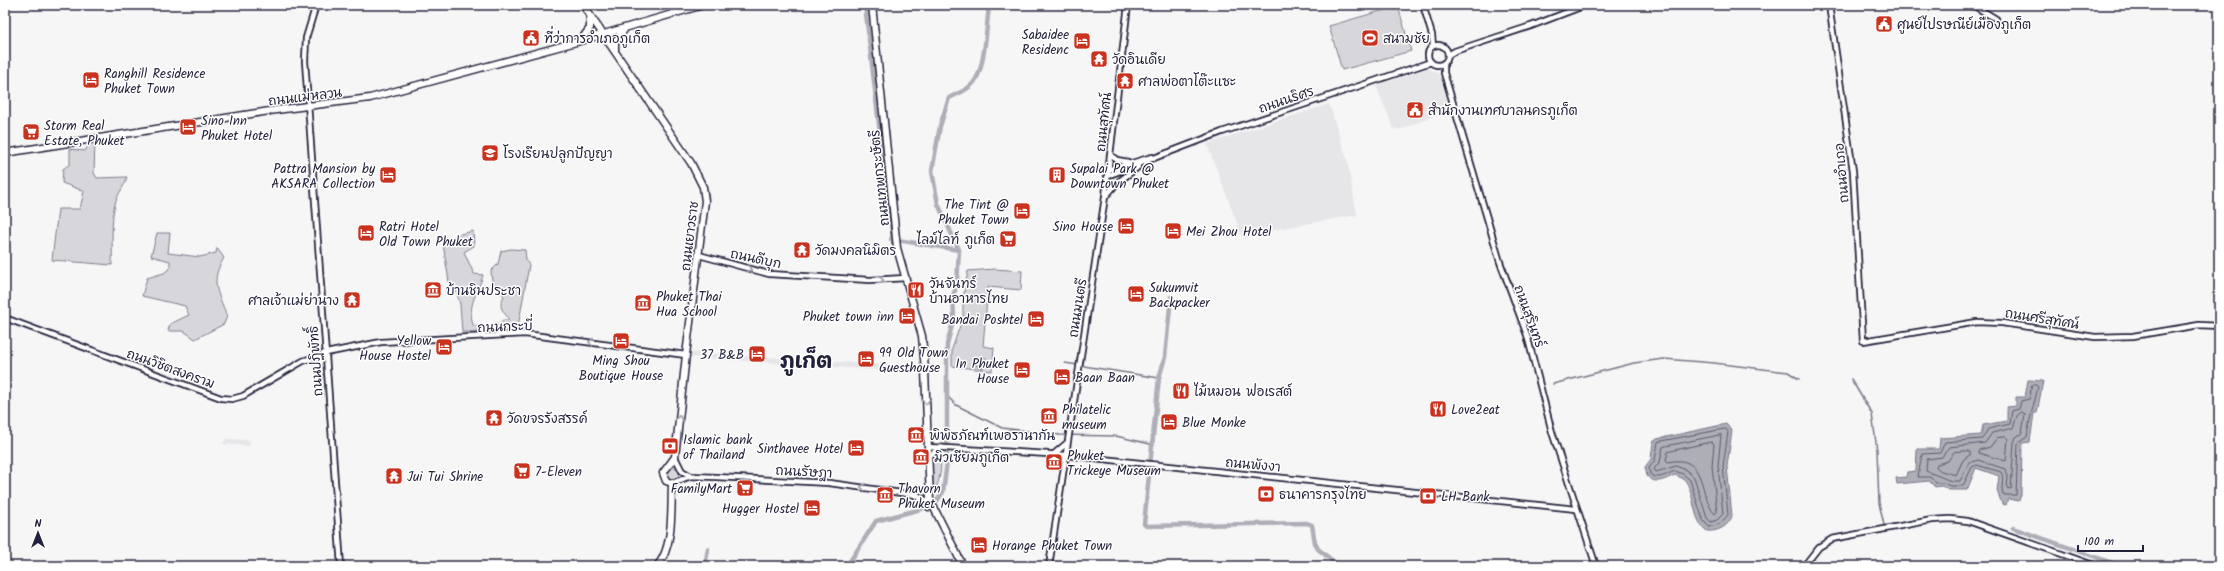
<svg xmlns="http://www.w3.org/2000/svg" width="2224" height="571" viewBox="0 0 2224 571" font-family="Kalam,'Playpen Sans Thai',sans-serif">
  <rect width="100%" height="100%" fill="#f6f6f7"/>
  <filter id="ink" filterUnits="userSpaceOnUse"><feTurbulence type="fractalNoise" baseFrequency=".025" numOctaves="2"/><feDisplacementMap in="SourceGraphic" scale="8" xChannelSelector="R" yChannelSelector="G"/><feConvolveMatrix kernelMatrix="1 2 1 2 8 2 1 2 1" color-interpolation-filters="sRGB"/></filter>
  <g filter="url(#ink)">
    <g fill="#e6e6e9">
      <path d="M1428,68L1439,74L1450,109L1402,129H1394L1376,86Z"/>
      <path d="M1329,104L1347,159L1357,215L1278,229L1243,239L1207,144Z"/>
      <path d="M688,352L920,367V373L687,357Z"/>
      <path d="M226,439L250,440L249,446L223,444Z"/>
    </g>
    <g fill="#d7d7db" stroke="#7c7c8b">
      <path d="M1398,6L1411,51L1342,70L1329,26Z"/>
      <path d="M90,143H95L94,173L97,178L127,177C125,186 119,192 116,200C110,219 113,245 112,265L52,260L58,209H80L84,191L62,183L63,169L70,164V149L85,151Z"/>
      <path d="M473,231L474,246L464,252L474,274L483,275C478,293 467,304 473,325L481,328V332H462L460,304L456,290L450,288L443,244L456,235Z"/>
      <path d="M157,233H170L168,253L200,257L216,253L217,248L224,258C209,282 218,292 227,316L224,324L195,339L184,331H168L170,324L189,315L185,306L142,296L147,278L164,273L170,268V261L151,256Z"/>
      <path d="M511,249L525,250L526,260L529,265L518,327L510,331L498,332L497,325L503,320H509C504,310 497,309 504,296L492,281L491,271L498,264L501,251Z"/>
      <path d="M995,269L1022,271L1021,290L988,287L983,346L994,348L992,371L952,366V349L963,317V298L968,271Z"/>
      <path d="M939,454C944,466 938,489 930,500L931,456Z"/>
      <circle cx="672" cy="474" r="7"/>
    </g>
    <g fill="#aeaeb7" stroke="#767685">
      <circle cx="981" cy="362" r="6"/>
      <path d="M2028,380L2043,381L2037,413H2034L2030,442L2022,443L2021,494L2019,501L2008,499L2006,505L2002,504L1997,491L1999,476L1976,468L1967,490H1948L1942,486L1935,487L1929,481L1897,484L1896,478L1906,477L1907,472L1916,471L1917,449H1939L1940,438L1981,435L1983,425L2007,421V407L2016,406V397H2025Z"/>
      <path d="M1726,424L1732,431L1727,466L1732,516C1729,526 1718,532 1707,531C1691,520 1696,493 1684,479L1675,475C1665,479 1656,486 1647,476L1645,467L1651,459L1653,442L1657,439Z"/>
    </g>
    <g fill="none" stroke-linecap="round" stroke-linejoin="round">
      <g stroke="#5a5a6d" stroke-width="1">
        <path d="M2032,385H2036L2038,387C2034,405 2029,419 2027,437L2018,443L2016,495H2003C2000,487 2005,479 2001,472L1977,465L1972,467L1963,486H1950L1944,483H1936L1930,477H1918L1922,454L1940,453L1945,442L1982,439L1988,429L2010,424L2012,411L2019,409L2021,401L2029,399Z"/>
        <path d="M2022,412L2025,414L2022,433L2016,437L2014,442L2011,489L2007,488L2008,475L2005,469L1978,460L1969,463L1960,481H1951L1926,471L1927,459L1942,457L1949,447L1985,443L1992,433L2013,428L2017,416Z"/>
        <path d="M1726,429L1728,432L1723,466L1728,515L1720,524L1709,527L1703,520L1690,480L1683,474L1675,471C1666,474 1659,481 1650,474L1649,468L1655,460L1658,442Z"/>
        <path d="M1721,435L1718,466L1723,514L1717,520L1711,522L1707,518L1694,477L1686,470L1676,466L1656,472L1654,469L1660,462L1663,447Z"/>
        <path d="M2006,437L2008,439L2006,461L1978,453L1979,450L1990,447L1997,438Z"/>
        <path d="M1712,442L1714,444L1712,466L1717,512L1715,514C1698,497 1708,453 1668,462L1666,460L1668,452Z"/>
        <path d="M1969,451L1971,454L1963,460L1956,475L1941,471L1936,467L1937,464L1948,461L1954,452Z"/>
      </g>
      <g stroke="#767685" stroke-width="1.5">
        <path d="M884,167L892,244"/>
        <path d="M1065,363L1159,378"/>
        <path d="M1851,379L1872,414L1877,450L1879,503L1884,525"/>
        <path d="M1553,384L1634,363L1664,359L1714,363L1788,372L1799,379"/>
        <path d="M947,396L956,405L1002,428L1060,435L1116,436L1154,445"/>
      </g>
      <g stroke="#aeaeb7" stroke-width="4.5">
        <path d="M865,5L884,167"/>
        <path d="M891,239L959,250"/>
        <path d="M1171,297L1165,357L1159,378L1144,524L1146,526L1307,523L1312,525L1315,543L1318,549L1339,566"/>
        <path d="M2013,528L2121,566"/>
        <path d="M705,566L708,549"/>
        <path d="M847,566L876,521L921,509L937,501L943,492L947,462V344L954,318L953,296L957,284L959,250L938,204L932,171L940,126L949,98C958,93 971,89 976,79C985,65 987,22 989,5"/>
      </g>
      <g stroke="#22223b" stroke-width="8">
        <g id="minor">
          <path d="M316,5L306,38L305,61L341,566"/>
          <path d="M1423,5L1432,35L1433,46"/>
          <path d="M1829,5L1853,171L1863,341L1977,322L2002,323L2095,337L2133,336L2199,325L2219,326"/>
          <path d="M1973,5L1996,19"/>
          <circle cx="1438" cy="55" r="10"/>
          <path d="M1448,55L1455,51L1531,26L1586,5"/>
          <path d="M1444,63V73L1500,262L1527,335L1552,432L1596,566"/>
          <path d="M1110,155L1117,160L1128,162"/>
          <path d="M1108,170L1152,157"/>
          <path d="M1107,176L1222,132L1431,62"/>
          <path d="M1105,197L1117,183L1138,167"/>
          <path d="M699,255L769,274L870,280L906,278"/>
          <path d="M5,318L221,398L232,399L243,396L303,361L326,353L381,342L525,334L686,355"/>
          <path d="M928,447L1065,455L1576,509"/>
          <path d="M1054,454L1067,443"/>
          <path d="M675,457L682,471L691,476"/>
          <path d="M928,457L941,447"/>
          <path d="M672,483L691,476L716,477L829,483L916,495"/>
          <path d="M1049,566L1105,197L1128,5"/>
          <path d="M1804,566L1819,547L1832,539L1932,520L1950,519L1968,521L2096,566"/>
        </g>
      </g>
      <g stroke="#22223b" stroke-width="9">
        <g id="major">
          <path d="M583,5L691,163L703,187L705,201L686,355L675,457L663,473L666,481L672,483C671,508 674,548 657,566"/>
          <path d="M872,5L897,248L922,336L925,370L930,500L963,566"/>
          <path d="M581,40L590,28V19"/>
          <path d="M615,51V41L624,30"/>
          <path d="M5,153L276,110L370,98L580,41L703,5"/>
          <path d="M916,495L927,502L929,507"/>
        </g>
      </g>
      <use href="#minor" stroke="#fff" stroke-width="4.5"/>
      <use href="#major" stroke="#fff" stroke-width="6"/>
    </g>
    <defs><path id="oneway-chevron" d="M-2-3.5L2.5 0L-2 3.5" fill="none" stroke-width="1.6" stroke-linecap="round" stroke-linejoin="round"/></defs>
    <g stroke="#9c9ca7">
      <use href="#oneway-chevron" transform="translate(749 269) rotate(16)"/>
      <use href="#oneway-chevron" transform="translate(881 280) rotate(-1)"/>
      <use href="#oneway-chevron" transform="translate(591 342) rotate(-173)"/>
      <use href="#oneway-chevron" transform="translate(926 402) rotate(88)"/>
      <use href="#oneway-chevron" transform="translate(679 418) rotate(-85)"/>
      <use href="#oneway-chevron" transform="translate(863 487) rotate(-173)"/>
    </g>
  </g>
  <defs>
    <g id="civic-square" transform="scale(0.9)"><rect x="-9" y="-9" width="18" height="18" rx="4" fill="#c8321e" stroke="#fff"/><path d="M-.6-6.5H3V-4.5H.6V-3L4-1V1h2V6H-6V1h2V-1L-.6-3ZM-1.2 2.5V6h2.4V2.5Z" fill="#fff"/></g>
    <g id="stadium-square" transform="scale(0.9)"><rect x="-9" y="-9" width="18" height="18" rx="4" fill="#c8321e" stroke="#fff"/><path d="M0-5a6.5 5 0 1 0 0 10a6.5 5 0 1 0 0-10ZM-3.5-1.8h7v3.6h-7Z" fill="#fff"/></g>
    <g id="hotel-square" transform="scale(0.9)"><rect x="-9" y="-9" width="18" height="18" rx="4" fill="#c8321e" stroke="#fff"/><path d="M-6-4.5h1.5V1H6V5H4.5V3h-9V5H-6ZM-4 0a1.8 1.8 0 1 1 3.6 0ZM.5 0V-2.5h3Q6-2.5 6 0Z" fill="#fff"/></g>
    <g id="temple-square" transform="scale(0.9)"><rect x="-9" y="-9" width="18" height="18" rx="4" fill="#c8321e" stroke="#fff"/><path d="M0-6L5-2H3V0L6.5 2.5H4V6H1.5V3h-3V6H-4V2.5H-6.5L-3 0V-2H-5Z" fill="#fff"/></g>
    <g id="supermarket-square" transform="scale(0.9)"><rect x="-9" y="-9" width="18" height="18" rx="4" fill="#c8321e" stroke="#fff"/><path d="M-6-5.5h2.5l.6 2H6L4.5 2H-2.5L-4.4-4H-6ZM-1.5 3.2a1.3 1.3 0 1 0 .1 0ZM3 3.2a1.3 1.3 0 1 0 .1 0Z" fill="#fff"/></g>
    <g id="school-square" transform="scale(0.9)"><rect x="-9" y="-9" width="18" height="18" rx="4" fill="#c8321e" stroke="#fff"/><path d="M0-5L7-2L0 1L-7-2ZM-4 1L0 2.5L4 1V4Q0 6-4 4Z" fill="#fff"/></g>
    <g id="building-square" transform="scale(0.9)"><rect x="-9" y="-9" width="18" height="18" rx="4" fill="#c8321e" stroke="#fff"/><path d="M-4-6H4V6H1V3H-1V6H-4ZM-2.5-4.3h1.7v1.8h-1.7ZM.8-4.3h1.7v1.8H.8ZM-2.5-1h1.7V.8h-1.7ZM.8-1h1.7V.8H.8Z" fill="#fff"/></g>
    <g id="museum-square" transform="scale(0.9)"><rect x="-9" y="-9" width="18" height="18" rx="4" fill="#c8321e" stroke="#fff"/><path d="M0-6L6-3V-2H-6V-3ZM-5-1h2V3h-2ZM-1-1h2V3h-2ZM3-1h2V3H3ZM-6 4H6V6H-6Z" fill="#fff"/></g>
    <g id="restaurant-square" transform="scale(0.9)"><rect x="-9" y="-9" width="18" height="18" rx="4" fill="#c8321e" stroke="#fff"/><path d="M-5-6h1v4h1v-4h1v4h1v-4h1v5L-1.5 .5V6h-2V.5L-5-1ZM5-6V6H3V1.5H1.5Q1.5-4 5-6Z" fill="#fff"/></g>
    <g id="bank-square" transform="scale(0.9)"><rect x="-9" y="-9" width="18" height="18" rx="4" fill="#c8321e" stroke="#fff"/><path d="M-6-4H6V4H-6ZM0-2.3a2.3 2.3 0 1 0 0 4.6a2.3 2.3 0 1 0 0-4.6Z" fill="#fff"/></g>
  </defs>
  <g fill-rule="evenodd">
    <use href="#civic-square" x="1884" y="24"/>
    <use href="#civic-square" x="531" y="38"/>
    <use href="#stadium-square" x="1370" y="38"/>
    <use href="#hotel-square" x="1082" y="41"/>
    <use href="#temple-square" x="1099" y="59"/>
    <use href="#hotel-square" x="91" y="80"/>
    <use href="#temple-square" x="1125" y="81"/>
    <use href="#civic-square" x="1415" y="110"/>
    <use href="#hotel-square" x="188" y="127"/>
    <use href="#supermarket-square" x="31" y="132"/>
    <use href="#school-square" x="490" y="153"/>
    <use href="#hotel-square" x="388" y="175"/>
    <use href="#building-square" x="1057" y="175"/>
    <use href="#hotel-square" x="1022" y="211"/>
    <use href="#hotel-square" x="1126" y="226"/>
    <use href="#hotel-square" x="1173" y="231"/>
    <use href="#hotel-square" x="366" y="233"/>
    <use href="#supermarket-square" x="1008" y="239"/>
    <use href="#temple-square" x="802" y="250"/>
    <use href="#museum-square" x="433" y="290"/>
    <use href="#restaurant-square" x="916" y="290"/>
    <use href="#hotel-square" x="1136" y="294"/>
    <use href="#temple-square" x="352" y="300"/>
    <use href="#museum-square" x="643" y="303"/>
    <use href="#hotel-square" x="907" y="316"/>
    <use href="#hotel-square" x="1036" y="319"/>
    <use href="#hotel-square" x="621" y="341"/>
    <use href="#hotel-square" x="444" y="347"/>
    <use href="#hotel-square" x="757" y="354"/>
    <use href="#hotel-square" x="866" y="359"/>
    <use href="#hotel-square" x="1022" y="370"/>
    <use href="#hotel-square" x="1062" y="377"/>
    <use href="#restaurant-square" x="1181" y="391"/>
    <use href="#restaurant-square" x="1438" y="409"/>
    <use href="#museum-square" x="1049" y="416"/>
    <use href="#temple-square" x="494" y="418"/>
    <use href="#hotel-square" x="1169" y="422"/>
    <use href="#museum-square" x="916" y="435"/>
    <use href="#bank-square" x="670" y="446"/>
    <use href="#hotel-square" x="856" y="448"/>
    <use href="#museum-square" x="921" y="457"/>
    <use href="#museum-square" x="1054" y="462"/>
    <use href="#supermarket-square" x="522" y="471"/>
    <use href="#temple-square" x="394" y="476"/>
    <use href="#supermarket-square" x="745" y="488"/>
    <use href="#bank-square" x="1266" y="494"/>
    <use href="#museum-square" x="885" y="495"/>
    <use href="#bank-square" x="1428" y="496"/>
    <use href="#hotel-square" x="812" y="508"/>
    <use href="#hotel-square" x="979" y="545"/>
  </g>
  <g text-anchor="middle" stroke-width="3" stroke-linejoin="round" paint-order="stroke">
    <g font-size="13" fill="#22223b" stroke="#fff" text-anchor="start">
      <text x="1897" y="29">ศูนย์ไปรษณีย์เมืองภูเก็ต</text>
      <text x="1069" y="39" text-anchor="end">Sabaidee<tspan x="1069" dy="15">Residenc</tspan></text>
      <text x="544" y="43">ที่ว่าการอำเภอภูเก็ต</text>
      <text x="1383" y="43">สนามชัย</text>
      <text x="1112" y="64">วัดอินเดีย</text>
      <text x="104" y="78">Ranghill Residence<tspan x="104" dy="15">Phuket Town</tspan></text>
      <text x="1138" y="86">ศาลพ่อตาโต๊ะแซะ</text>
      <text x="1428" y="115">สำนักงานเทศบาลนครภูเก็ต</text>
      <text x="201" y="125">Sino Inn<tspan x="201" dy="15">Phuket Hotel</tspan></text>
      <text x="44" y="130">Storm Real<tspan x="44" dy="15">Estate, Phuket</tspan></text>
      <text x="503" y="158">โรงเรียนปลูกปัญญา</text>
      <text x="375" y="173" text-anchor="end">Pattra Mansion by<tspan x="375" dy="15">AKSARA Collection</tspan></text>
      <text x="1070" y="173">Supalai Park @<tspan x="1070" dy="15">Downtown Phuket</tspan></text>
      <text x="1009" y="209" text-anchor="end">The Tint @<tspan x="1009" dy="15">Phuket Town</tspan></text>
      <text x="379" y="231">Ratri Hotel<tspan x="379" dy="15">Old Town Phuket</tspan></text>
      <text x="1113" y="231" text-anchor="end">Sino House</text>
      <text x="1186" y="236">Mei Zhou Hotel</text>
      <text x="995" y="244" text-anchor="end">ไลม์ไลท์ ภูเก็ต</text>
      <text x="815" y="255">วัดมงคลนิมิตร</text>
      <text x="929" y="288">วันจันทร์<tspan x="929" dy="15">บ้านอาหารไทย</tspan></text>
      <text x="1149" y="292">Sukumvit<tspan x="1149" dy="15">Backpacker</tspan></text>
      <text x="446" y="295">บ้านชินประชา</text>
      <text x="656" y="301">Phuket Thai<tspan x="656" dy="15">Hua School</tspan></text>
      <text x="339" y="305" text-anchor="end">ศาลเจ้าแม่ย่านาง</text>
      <text x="894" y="321" text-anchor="end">Phuket town inn</text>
      <text x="1023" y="324" text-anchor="end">Bandai Poshtel</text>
      <text x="431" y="345" text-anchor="end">Yellow<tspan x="431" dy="15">House Hostel</tspan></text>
      <text x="879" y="357">99 Old Town<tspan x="879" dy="15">Guesthouse</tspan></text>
      <text x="744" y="359" text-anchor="end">37 B&amp;B</text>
      <text x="621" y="365" text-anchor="middle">Ming Shou<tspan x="621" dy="15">Boutique House</tspan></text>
      <text x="1009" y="368" text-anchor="end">In Phuket<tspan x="1009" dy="15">House</tspan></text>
      <text x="1075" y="382">Baan Baan</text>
      <text x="1194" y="396">ไม้หมอน ฟอเรสต์</text>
      <text x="1062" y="414">Philatelic<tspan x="1062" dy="15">museum</tspan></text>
      <text x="1451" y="414">Love2eat</text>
      <text x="507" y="423">วัดขจรรังสรรค์</text>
      <text x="1182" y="427">Blue Monke</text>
      <text x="929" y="440">พิพิธภัณฑ์เพอรานากัน</text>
      <text x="683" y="444">Islamic bank<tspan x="683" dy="15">of Thailand</tspan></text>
      <text x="843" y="453" text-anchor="end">Sinthavee Hotel</text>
      <text x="1067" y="460">Phuket<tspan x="1067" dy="15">Trickeye Museum</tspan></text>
      <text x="934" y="462">มิวเซียมภูเก็ต</text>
      <text x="535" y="476">7-Eleven</text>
      <text x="407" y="481">Jui Tui Shrine</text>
      <text x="732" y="493" text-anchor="end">FamilyMart</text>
      <text x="898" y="493">Thavorn<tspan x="898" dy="15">Phuket Museum</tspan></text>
      <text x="1279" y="499">ธนาคารกรุงไทย</text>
      <text x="1441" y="501">LH Bank</text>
      <text x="799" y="513" text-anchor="end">Hugger Hostel</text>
      <text x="992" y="550">Horange Phuket Town</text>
    </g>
    <g font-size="13" fill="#22223b" stroke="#fff">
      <text transform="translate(305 96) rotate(-7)" y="5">ถนนแม่หลวน</text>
      <text transform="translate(1286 99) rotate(-19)" y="5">ถนนนริศร</text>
      <text transform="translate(1103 122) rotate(-84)" y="5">ถนนสุทัศน์</text>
      <text transform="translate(1841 173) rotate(-95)" y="5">ถนนอำเภอ</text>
      <text transform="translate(879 178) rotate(-96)" y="5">ถนนเทพกระษัตรี</text>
      <text transform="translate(689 236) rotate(-83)" y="5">ถนนเยาวราช</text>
      <text transform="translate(756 258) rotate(12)" y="5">ถนนดีบุก</text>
      <text transform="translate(1077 308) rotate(-81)" y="5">ถนนมนตรี</text>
      <text transform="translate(1530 316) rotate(70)" y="5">ถนนสุรินทร์</text>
      <text transform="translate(2042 318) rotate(9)" y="5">ถนนศรีสุทัศน์</text>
      <text transform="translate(505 326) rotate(-2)" y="5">ถนนกระบี่</text>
      <text transform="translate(315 361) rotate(-94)" y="5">ถนนปฏิพัทธิ์</text>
      <text transform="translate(171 368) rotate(20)" y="5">ถนนวิชิตสงคราม</text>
      <text transform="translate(1253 464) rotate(5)" y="5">ถนนพังงา</text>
      <text transform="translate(804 471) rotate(3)" y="5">ถนนรัษฎา</text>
    </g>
    <g font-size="21" font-weight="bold" fill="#22223b" stroke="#fff">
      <text x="806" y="368">ภูเก็ต</text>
    </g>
  </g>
  <rect width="2224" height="571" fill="none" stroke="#fff" stroke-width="20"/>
  <rect x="10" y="10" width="2204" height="551" fill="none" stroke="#22223b" stroke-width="1.5" filter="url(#ink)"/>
  <g transform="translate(38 533)" stroke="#ffffff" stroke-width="3" paint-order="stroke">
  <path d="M0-3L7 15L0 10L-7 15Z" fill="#22223b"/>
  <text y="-6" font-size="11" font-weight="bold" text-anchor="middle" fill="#22223b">N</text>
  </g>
  <path d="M2078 545v6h65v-6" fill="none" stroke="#22223b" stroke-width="2"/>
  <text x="2084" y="545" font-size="12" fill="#22223b" stroke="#ffffff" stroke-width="3" paint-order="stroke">100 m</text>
</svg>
